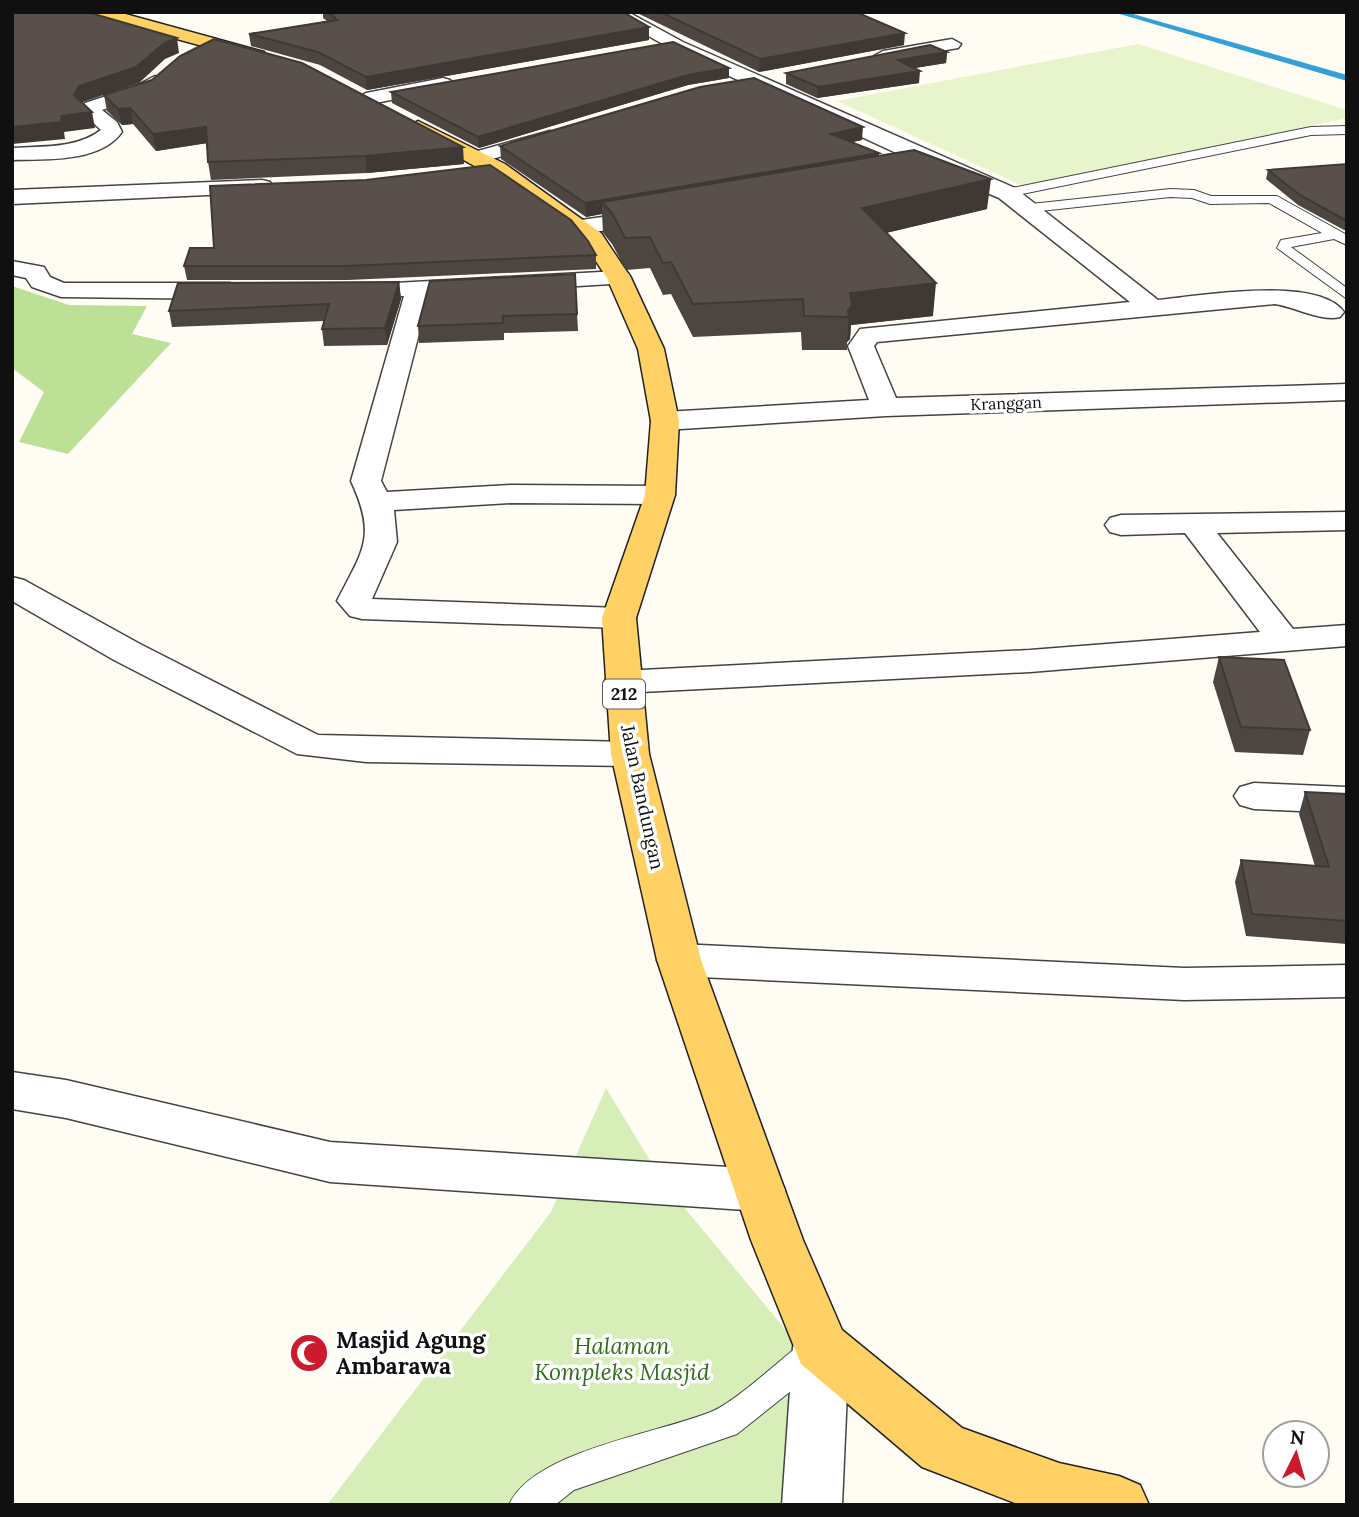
<svg xmlns="http://www.w3.org/2000/svg" width="1359" height="1517" viewBox="0 0 1359 1517" font-family="Lora,serif">
  <rect width="100%" height="100%" fill="#fffcf4"/>
  <path fill="#d7eeb9" d="M606,1088L663,1182L795,1341L782,1505H327L551,1212Z"/>
  <path fill="#bce096" d="M12,286L69,305L147,306L132,334L171,343L68,454L19,442L44,392L12,368Z"/>
  <path fill="#e8f4cb" d="M1138,44L1347,110V118L1023,186L837,101Z"/>
  <g fill="none" stroke-linecap="round" stroke-linejoin="round">
    <path fill="#33a0d9" fill-rule="evenodd" d="M1113,12H1126L1347,75V81Z"/>
    <g stroke="#434343" stroke-width="2">
      <g id="lane">
        <path d="M1347,126V134L1311,135L1007,197L1000,193L1007,189L1311,127Z"/>
        <path d="M1170,189L1194,190L1211,196H1277L1347,235V245L1334,239L1291,247L1347,288V299L1277,248L1281,240L1322,233L1269,203L1210,204L1192,198L1170,197L1031,212L1024,208L1031,204Z"/>
        <path d="M814,1338L826,1343L830,1353L826,1363L737,1434L574,1490L555,1505H509C533,1450 662,1433 713,1411C736,1401 780,1360 802,1343Z"/>
      </g>
    </g>
    <g stroke="#434343" stroke-width="3">
      <g id="street">
        <path d="M606,12H628L683,42L1015,188L1158,300C1198,296 1318,275 1344,312L1340,317C1322,322 1295,307 1275,304L877,342L874,346L896,398L1347,384V400L886,416L665,430L655,427L651,421L655,415L665,412L869,400L848,346L860,329L1130,302L999,198L938,172L914,173L911,168L918,163L675,51Z"/>
        <path d="M952,39L961,44L958,48L883,61L874,56L883,51Z"/>
        <path d="M155,76L164,82L148,95L102,110L117,122L122,132C100,163 45,159 12,160V148C42,146 76,149 101,130L80,111L85,103L134,87Z"/>
        <path d="M443,78L450,80L453,84L450,88L366,105L356,99L366,93Z"/>
        <path d="M550,131L557,133L560,137L557,141L474,164L463,158L467,154Z"/>
        <path d="M262,180L270,182L273,187L270,192L12,204V190Z"/>
        <path d="M652,210L660,212L663,217L660,222L581,234L573,232L569,227L573,222L581,220Z"/>
        <path d="M12,261L44,267L50,277L64,283H229L238,286L242,291L238,296L229,299L61,297L32,287L26,278L12,275Z"/>
        <path d="M619,271L628,273L631,278L628,283L429,295L381,481L387,492L511,485L660,486L671,488L675,495L671,502L660,504L511,503L394,510L397,542L372,599L619,608L631,611L636,618L631,625L619,628L362,619L350,616L337,601C363,550 377,537 351,481L404,296L348,299L339,296L335,291L339,286Z"/>
        <path d="M1347,512V530L1217,533L1293,629L1347,625V646L1030,672L622,693L609,690L604,682L609,674L622,671L1030,650L1260,632L1185,533L1121,535L1110,532L1105,525L1110,518L1121,515Z"/>
        <path d="M12,577L24,580L140,644L318,735L630,742L644,746L649,754L644,762L630,766L366,762L297,754L114,660L12,601Z"/>
        <path d="M1254,783L1347,787V813L1254,809L1240,805L1234,796L1240,787Z"/>
        <path d="M679,944L1184,968L1347,965V997L1184,1000L679,976L663,971L657,960L663,949Z"/>
        <path d="M12,1072L66,1080L330,1142L760,1169L778,1175L785,1190L778,1205L760,1211L330,1182L66,1118L12,1109Z"/>
        <path d="M821,1322L841,1330L849,1347L842,1505H782L793,1347L801,1330Z"/>
      </g>
    </g>
    <g stroke="#212121" stroke-width="3">
      <g id="primary">
        <path d="M90,12H118L264,52L267,56L258,61L92,16Z"/>
        <path d="M418,121L505,164L601,233L631,278L664,349L679,421L675,495L636,618L649,754L701,960L803,1240L842,1330L962,1428L1059,1463L1119,1476L1140,1485L1149,1505H1020L922,1467L801,1364L751,1240L657,960L611,754L602,618L645,495L651,421L638,349L607,278L584,243L489,174L411,131L408,127Z"/>
      </g>
    </g>
    <use href="#lane" fill="#fff" fill-rule="evenodd"/>
    <use href="#street" fill="#fff" fill-rule="evenodd"/>
    <use href="#primary" fill="#ffd064" fill-rule="evenodd"/>
  </g>
  <g fill="#4d4540">
    <path d="M323,12H623L649,40L367,90L320,65L251,46L249,34L327,21L323,18Z"/>
    <path d="M635,12H856L904,45L759,72Z"/>
    <path d="M947,52L946,63L914,68L919,83L817,98L786,84V73Z"/>
    <path d="M729,78L688,85L479,148L392,103L391,92Z"/>
    <path d="M152,80L464,164L367,173L211,180L208,162L207,143L156,151L133,124L122,125L107,111L104,95Z"/>
    <path d="M862,140L852,142L879,153V156L987,209L886,233L933,316L851,325L850,339L847,342V350H802L801,332L693,337L671,294L663,295L650,268L626,270L612,244L603,233L602,214L586,217L501,159L500,146Z"/>
    <path d="M1347,164V230H1344L1298,205L1266,179L1268,170Z"/>
    <path d="M596,255V269L348,280H187L184,266Z"/>
    <path d="M575,274L578,331L504,333V340L419,343L418,326Z"/>
    <path d="M399,282L401,299L387,345L324,346L322,329L324,321L172,327L169,311Z"/>
    <path d="M1219,657L1310,730L1303,755L1235,752L1213,682Z"/>
    <path d="M1305,792L1347,794V944L1246,936L1235,882L1241,860L1315,866L1299,814Z"/>
  </g>
  <g fill="#3f3834">
    <path d="M649,27V40L367,90L366,77Z"/>
    <path d="M905,33L904,45L759,72L760,59Z"/>
    <path d="M177,38L179,53L165,59L139,83L83,102L77,111L74,95L79,86Z"/>
    <path d="M947,52L946,63L897,71L898,60Z"/>
    <path d="M729,68V78L688,85L479,148L478,137L688,75Z"/>
    <path d="M920,71L919,83L817,98L818,87Z"/>
    <path d="M130,108L133,124L122,125L118,109Z"/>
    <path d="M92,112L95,128L64,132L65,139L12,144V127L61,116Z"/>
    <path d="M206,127L208,143L156,151L153,134Z"/>
    <path d="M863,127L862,140L830,147L831,134Z"/>
    <path d="M463,147L464,164L367,173L365,156Z"/>
    <path d="M879,153L878,166L602,202V214L586,217L585,203Z"/>
    <path d="M991,179L987,209L860,239L862,208Z"/>
    <path d="M399,282L401,299L387,345L385,328Z"/>
    <path d="M936,283L933,316L851,325L850,339L847,342L849,317H848L850,293Z"/>
  </g>
  <g fill="#5a504b" stroke="#3f3834" stroke-width="2">
    <path d="M12,12H87L177,38L163,44L136,67L79,86L74,95L92,112L61,116L62,122L12,127Z"/>
    <path d="M329,12H623L649,27L366,77L318,52L249,34L337,20Z"/>
    <path d="M660,12H856L905,33L760,59Z"/>
    <path d="M214,39L302,63L463,147L365,156L208,162L206,127L153,134L130,108L118,109L104,95L152,80L180,56Z"/>
    <path d="M673,42L729,68L688,75L478,137L391,92Z"/>
    <path d="M930,45L947,52L898,60L920,71L818,87L786,73Z"/>
    <path d="M754,78L863,127L831,134L879,153L585,203L500,146L700,87Z"/>
    <path d="M914,150L991,179L862,208L936,283L850,293L852,305L848,311L849,317L804,316L803,299L693,304L671,262L663,263L650,237L625,238L612,213L602,202Z"/>
    <path d="M1347,164V221L1300,195L1268,170Z"/>
    <path d="M490,165L571,220L588,241L596,255L346,266H184L190,248H214L210,186L366,180Z"/>
    <path d="M575,274L577,314L503,316V323L418,326L430,281Z"/>
    <path d="M399,282L385,328L322,329L329,304L169,311L178,283Z"/>
    <path d="M1219,657L1284,660L1310,730L1241,727Z"/>
    <path d="M1305,792L1347,794V921L1252,914L1241,860L1329,867Z"/>
  </g>
  <defs>
    <g id="mosque-disc" transform="scale(2.0125)"><circle r="9.5" fill="#ce1a2d" stroke="#fff"/><path d="M3.5-4.9A6 6 0 1 0 3.5 4.9A5 5 0 1 1 3.5-4.9Z" fill="#fff"/></g>
  </defs>
  <g fill-rule="evenodd">
    <use href="#mosque-disc" x="309" y="1353"/>
  </g>
  <g text-anchor="middle" stroke-width="7" stroke-linejoin="round" paint-order="stroke">
    <g font-size="16" fill="#101010" stroke="#fff">
      <text transform="translate(1006 403) rotate(-2)" y="6">Kranggan</text>
    </g>
    <rect fill="#fff" stroke="#585858" stroke-width="2" x="603" y="679.5" width="42" height="29" rx="5"/>
    <g font-size="18" font-weight="bold" fill="#101010">
      <text x="624" y="700">212</text>
    </g>
    <g font-size="19" fill="#101010" stroke="#fff">
      <text transform="translate(643 797) rotate(78)" y="7">Jalan Bandungan</text>
    </g>
    <g font-size="23" font-weight="bold" fill="#101010" stroke="#fff" text-anchor="start">
      <text x="336" y="1348">Masjid Agung<tspan x="336" dy="26">Ambarawa</tspan></text>
    </g>
    <g font-size="23" font-style="italic" fill="#306f19" stroke="#fff">
      <text x="622" y="1354">Halaman<tspan x="622" dy="26">Kompleks Masjid</tspan></text>
    </g>
  </g>
  <rect width="1359" height="1517" fill="none" stroke="#101010" stroke-width="28"/>
  <g transform="translate(1296 1454) rotate(5)"><circle r="33" fill="#ffffff" stroke="#9f9f9f" stroke-width="2"/>
  <path d="M0-5L12 26L0 18L-12 26Z" fill="#ce1a2d"/>
  <text y="-10" font-size="19" font-weight="bold" text-anchor="middle" fill="#101010">N</text>
  </g>
</svg>
